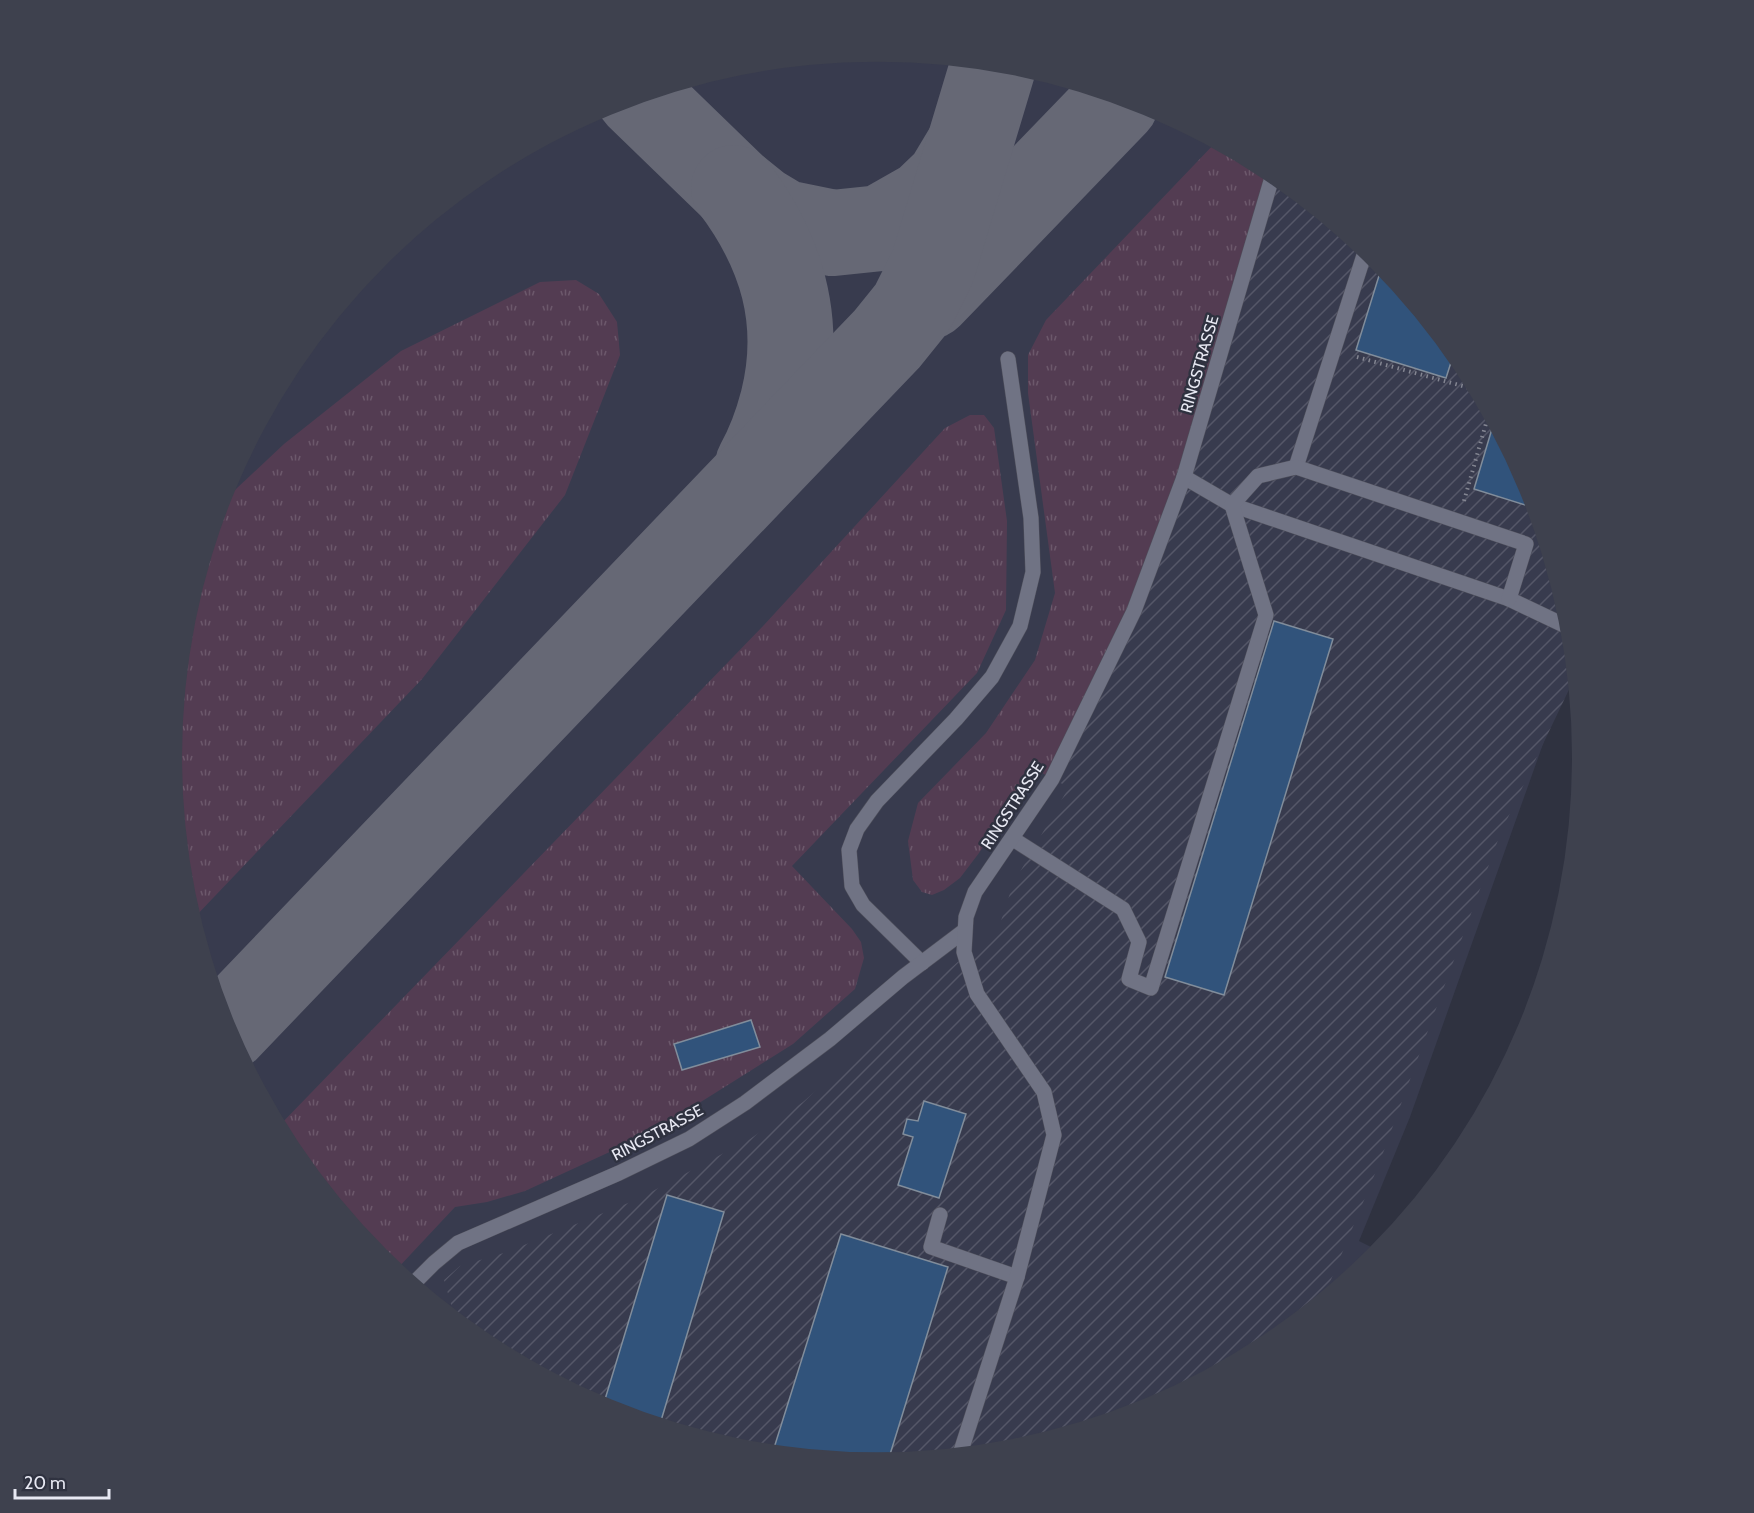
<svg xmlns="http://www.w3.org/2000/svg" width="1754" height="1513" viewBox="0 0 1754 1513" font-family="Cabin,sans-serif">
  <defs>
    <pattern id="industrial-furrows" width="10" height="10" patternUnits="userSpaceOnUse" patternTransform="scale(1.5)"><rect width="10" height="10" fill="#383b4e"/><path d="M-1 1l2-2M0 10L10 0M9 11l2-2" fill="none" stroke="#555768"/></pattern>
    <pattern id="grass-tufts" width="24" height="20" patternUnits="userSpaceOnUse" patternTransform="scale(1.5)"><rect width="24" height="20" fill="#533c52"/><path d="M3 7l-1-3M5 7V3M7 7l1-3M15 17l-1-3M17 17v-4M19 17l1-3" fill="none" stroke="#6c586b"/></pattern>
  </defs>
  <rect width="100%" height="100%" fill="#2f3240"/>
  <path fill="#383b4e" d="M877,51L1015,65L1147,105L1269,170L1376,258L1464,365L1529,487L1569,619L1573,660L1410,1117L1359,1241L1379,1251L1376,1256L1269,1343L1147,1408L1014,1449L877,1462L739,1448L607,1408L485,1343L378,1255L290,1148L225,1026L185,894L172,756L185,619L225,486L291,364L378,257L485,170L607,105L740,64Z"/>
  <path fill="url(#industrial-furrows)" d="M1273,174L1376,258L1464,365L1529,487L1569,619L1575,677L1501,832L1379,1164L1323,1299L1269,1343L1147,1408L1014,1449L877,1462L739,1448L607,1408L485,1343L455,1318L444,1280L460,1266L507,1252L638,1199L750,1139L803,1102L908,1011L907,1005L999,927L1013,884L1069,787L1052,779Z"/>
  <g fill="url(#grass-tufts)">
    <path d="M1216,142L1273,174L1134,611L1052,779L1034,768L979,853L960,878L944,890L932,895L922,892L913,880L908,841L918,803L986,733L1035,660L1055,593L1028,393V355L1046,320Z"/>
    <path d="M576,280L599,294L617,322L620,355L565,495L422,679L193,919L185,894L172,756L185,619L220,504L284,444L401,351L540,282Z"/>
    <path d="M970,415H984L994,428L1007,521L1006,610L977,673L792,866L852,929L861,942L864,958L855,989L793,1044L653,1132L525,1191L487,1202L455,1207L396,1270L378,1255L290,1148L279,1126L764,625L945,428Z"/>
  </g>
  <g fill="none" stroke-linecap="round" stroke-linejoin="round">
    <g stroke="#666875" stroke-width="86">
      <path d="M638,95L734,188L759,208L784,223L833,233L881,228L925,203L948,181L966,151"/>
      <path d="M734,188C782,252 803,321 783,401C777,424 770,444 758,465"/>
      <path d="M929,296L1116,102"/>
      <path d="M226,1029L887,339L912,308L933,266L994,63"/>
    </g>
  </g>
  <g fill="#31537b" stroke="#818d9b" stroke-width="1.5">
    <path d="M1382,266L1454,353L1446,378L1356,350Z"/>
    <path d="M1494,422L1529,487L1535,508L1474,489Z"/>
    <path d="M1274,621L1333,639L1224,995L1165,977Z"/>
    <path d="M751,1020L760,1047L682,1070L674,1044Z"/>
    <path d="M924,1101L966,1114L939,1198L898,1185L913,1137L903,1134L907,1119L918,1121Z"/>
    <path d="M667,1195L724,1212L660,1424L603,1406Z"/>
    <path d="M841,1234L948,1267L888,1461L877,1462L791,1454L774,1448Z"/>
  </g>
  <g fill="none" stroke-linecap="round" stroke-linejoin="round">
    <g stroke="#4e4f5b" stroke-width="16">
      <g id="lane">
        <path d="M1296,467L1366,249"/>
        <path d="M1184,477L1232,505L1509,599L1570,628"/>
        <path d="M1013,839L1123,909L1139,942L1129,979L1151,988L1266,615L1232,505L1258,476L1296,467L1526,544L1509,599"/>
        <path d="M922,963L863,905L852,886L849,850L857,829L877,801L956,719L992,677L1020,626L1033,572L1031,518L1008,359"/>
        <path d="M940,1215L931,1247L1017,1277"/>
        <path d="M413,1284L434,1263L458,1243L619,1173L689,1139L745,1103L830,1039L903,977L964,931"/>
        <path d="M960,1454L1017,1277L1054,1135L1044,1092L977,994L964,952L966,917L975,892L1052,779L1134,611L1184,477L1273,174"/>
      </g>
    </g>
    <g stroke="#848692" stroke-width="4" stroke-dasharray="1.5 4.5" stroke-linecap="butt">
      <path d="M1357,357L1477,390"/>
      <path d="M1464,501L1489,413"/>
    </g>
    <use href="#lane" stroke="#707384" stroke-width="15"/>
  </g>
  <g text-anchor="middle" stroke-width="5" stroke-linejoin="round" paint-order="stroke">
    <g font-size="16" fill="#e8e9f3" stroke="#2f3240">
      <text transform="translate(1199 364) rotate(-74)" y="6">RINGSTRASSE</text>
      <text transform="translate(1012 805) rotate(-57)" y="6">RINGSTRASSE</text>
      <text transform="translate(657 1132) rotate(-28)" y="6">RINGSTRASSE</text>
    </g>
  </g>
  <path d="M0 0H1754V1513H0ZM182 757a695 695 0 1 1 1390 0a695 695 0 1 1-1390 0Z" fill="#3e414e" fill-rule="evenodd"/>
  <path d="M15 1489v9h94v-9" fill="none" stroke="#e8e9f3" stroke-width="3"/>
  <text x="24" y="1489" font-size="18" fill="#e8e9f3" stroke="#2f3240" stroke-width="4.5" paint-order="stroke">20 m</text>
</svg>
